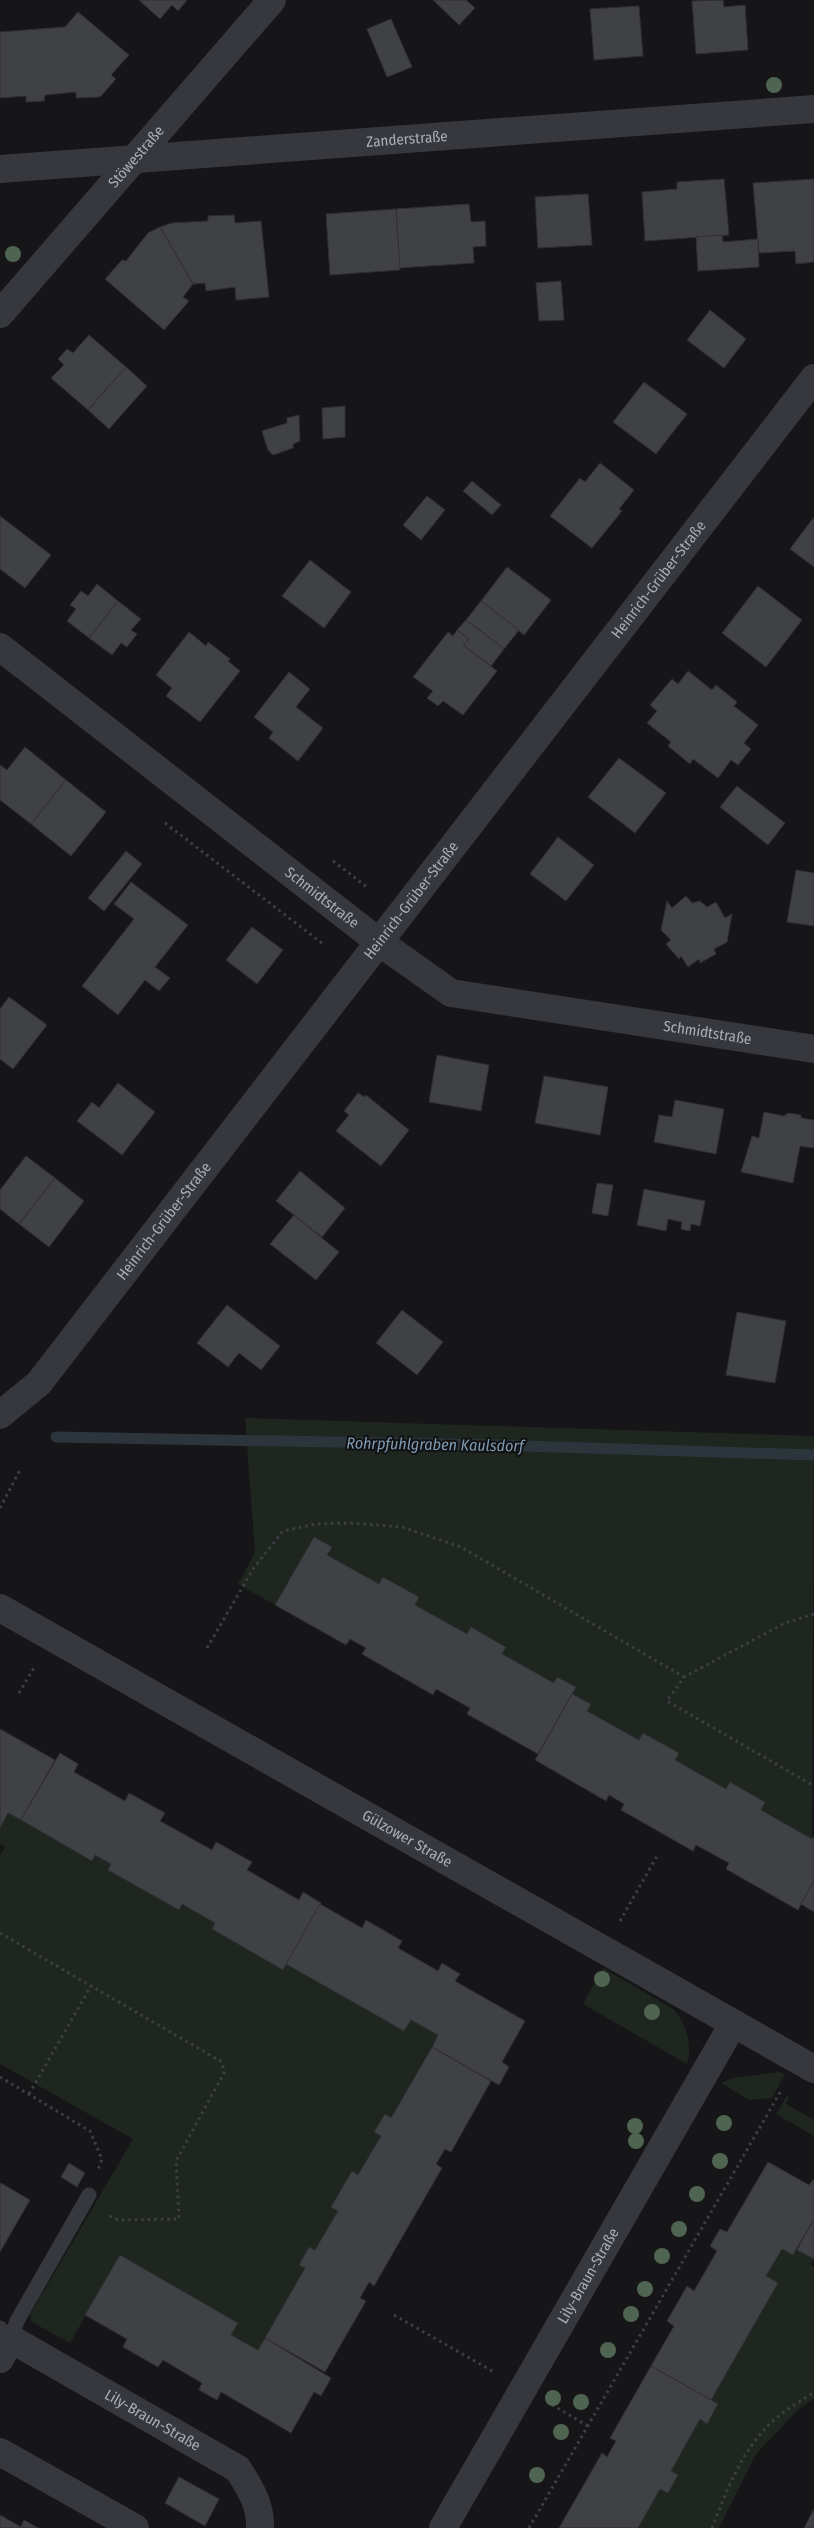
<svg xmlns="http://www.w3.org/2000/svg" width="814" height="2528" viewBox="0 0 814 2528" font-family="'Fira Sans Condensed',sans-serif">
  <rect width="100%" height="100%" fill="#161618"/>
  <g fill="#1e261f">
    <path d="M245,1418L814,1436L812,1839L761,1810L765,1802L730,1783L726,1789L675,1760L678,1753L643,1733L639,1740L587,1711L591,1704L572,1694L575,1687L557,1677L554,1683L502,1654L506,1646L471,1627L467,1634L415,1605L419,1597L384,1577L379,1584L327,1555L332,1547L314,1537L275,1605L238,1584L255,1553Z"/>
    <path d="M8,1813L92,1861L95,1855L111,1864L108,1870L179,1910L182,1904L215,1923L212,1929L283,1969L286,1964L404,2031L411,2020L438,2035L391,2118L385,2114L374,2132L381,2136L358,2175L351,2172L332,2206L338,2211L315,2250L309,2247L299,2265L305,2268L258,2350L231,2335L238,2323L120,2256L70,2343L30,2321L31,2313L133,2139L0,2064V1856L5,1847L0,1844V1828Z"/>
    <path d="M603,1968L673,2009C686,2022 693,2045 687,2064L583,2004Z"/>
    <path d="M779,2072L785,2074L772,2098L749,2100L721,2083L732,2078Z"/>
    <path d="M787,2096L789,2097L786,2104L814,2120V2136L776,2114Z"/>
    <path d="M782,2249L793,2255L797,2250L814,2259L811,2265L814,2267V2399L798,2410L756,2454L719,2528H638L700,2419L707,2423L718,2405L711,2400L778,2283L766,2276Z"/>
  </g>
  <g fill="none" stroke-linecap="round" stroke-linejoin="round">
    <path stroke="#2c353c" stroke-width="11" d="M56,1437L496,1445L814,1455"/>
  </g>
  <g fill="#404145" stroke="#303034">
    <path d="M139,0H187L178,11L172,5L160,19Z"/>
    <path d="M433,0H466L475,8L459,25Z"/>
    <path d="M723,0L724,7L745,5L748,50L696,54L692,1Z"/>
    <path d="M639,6L643,56L594,60L590,9Z"/>
    <path d="M78,12L129,55L111,75L116,79L100,97L76,98V92L45,95L44,101L26,102V96L0,98V32L65,27Z"/>
    <path d="M391,19L412,67L387,77L367,29Z"/>
    <path d="M724,179L729,235L645,241L642,192L677,189V182Z"/>
    <path d="M814,179V262L796,264L795,251L759,253L753,183Z"/>
    <path d="M588,194L592,245L538,248L535,197Z"/>
    <path d="M469,204L471,222L485,221L486,246L473,247L474,263L399,268L396,209Z"/>
    <path d="M396,209L400,270L330,275L326,214Z"/>
    <path d="M234,215L235,223L261,221L269,297L236,300L235,287L206,291L205,283L193,284L160,227L172,223L208,221V216Z"/>
    <path d="M160,227L193,284L183,297L189,301L164,330L105,279L122,260L126,261L148,233Z"/>
    <path d="M722,235L723,242L758,239L759,267L698,271L696,237Z"/>
    <path d="M561,281L564,320L539,321L536,283Z"/>
    <path d="M710,310L746,339L724,368L687,340Z"/>
    <path d="M89,335L126,367L88,410L51,378L64,365L58,359L67,349L73,353Z"/>
    <path d="M126,367L147,386L109,429L88,410Z"/>
    <path d="M644,382L687,414L656,454L613,422Z"/>
    <path d="M345,406V437L323,439L322,408Z"/>
    <path d="M299,415L300,441L293,444V448L273,455L268,450L262,431L287,423V418Z"/>
    <path d="M600,463L634,490L619,509L622,511L592,548L550,516L580,478L585,482Z"/>
    <path d="M472,481L501,505L492,515L463,491Z"/>
    <path d="M427,496L445,510L421,540L403,525Z"/>
    <path d="M0,516L51,555L25,588L0,569Z"/>
    <path d="M814,517V567L790,549Z"/>
    <path d="M310,560L351,592L324,628L282,596Z"/>
    <path d="M507,567L551,600L524,635L481,601Z"/>
    <path d="M97,584L118,601L89,638L67,621L76,609L70,605L81,591L88,596Z"/>
    <path d="M758,586L802,620L766,667L722,633Z"/>
    <path d="M118,601L141,619L131,630L137,634L127,647L121,643L112,655L89,638Z"/>
    <path d="M481,601L519,630L504,649L466,620Z"/>
    <path d="M466,620L504,649L491,666L463,645L469,639L457,630Z"/>
    <path d="M457,630L469,639L463,645L497,671L463,715L443,701L438,706L427,698L433,691L413,677L448,632L453,636Z"/>
    <path d="M189,632L206,646L208,642L230,659L228,661L240,671L200,722L166,696L172,688L156,675Z"/>
    <path d="M688,671L712,690L716,685L737,702L734,706L758,725L744,743L751,749L738,765L731,760L718,778L693,759L690,764L668,746L671,742L647,723L657,711L650,705L672,679L678,684Z"/>
    <path d="M289,672L310,689L296,707L323,728L298,761L269,738L273,732L254,717Z"/>
    <path d="M25,747L66,780L31,824L0,800V765L7,770Z"/>
    <path d="M619,758L666,793L635,833L588,797Z"/>
    <path d="M66,780L106,812L71,856L31,824Z"/>
    <path d="M737,786L785,823L768,845L720,807Z"/>
    <path d="M558,837L594,865L566,901L530,874Z"/>
    <path d="M126,851L142,864L104,911L88,898Z"/>
    <path d="M796,870L814,873V926L787,922Z"/>
    <path d="M131,882L188,925L155,967L170,978L159,991L145,980L118,1015L82,986L134,919L114,904Z"/>
    <path d="M686,896L692,903L700,901L707,907L716,902L725,918L732,914L727,942L714,949L716,954L700,963L699,959L688,967L681,956L679,959L666,944L671,940L661,930L667,901L672,908Z"/>
    <path d="M252,927L283,950L257,984L226,960Z"/>
    <path d="M9,997L47,1025L13,1069L0,1059V1009Z"/>
    <path d="M437,1055L489,1065L481,1111L429,1102Z"/>
    <path d="M544,1076L608,1087L600,1135L535,1123Z"/>
    <path d="M118,1083L155,1112L122,1155L77,1121L92,1102L99,1108Z"/>
    <path d="M358,1093L365,1097L366,1095L409,1130L381,1166L336,1131L349,1115L344,1111Z"/>
    <path d="M675,1100L724,1109L716,1154L654,1142L659,1115L672,1117Z"/>
    <path d="M764,1112L784,1116L788,1113L801,1115V1118L814,1120V1148L800,1146L793,1183L741,1172L752,1136L759,1138Z"/>
    <path d="M26,1156L55,1178L19,1224L0,1209V1190Z"/>
    <path d="M300,1171L345,1208L322,1237L276,1201Z"/>
    <path d="M55,1178L84,1201L49,1247L19,1224Z"/>
    <path d="M597,1183L613,1185L608,1216L592,1213Z"/>
    <path d="M644,1189L705,1201L700,1226L691,1224L690,1231L681,1229L682,1222L668,1219L666,1231L637,1225Z"/>
    <path d="M294,1215L339,1252L316,1280L270,1244Z"/>
    <path d="M227,1305L280,1346L261,1370L239,1353L228,1367L197,1343Z"/>
    <path d="M402,1310L443,1342L417,1375L376,1343Z"/>
    <path d="M737,1312L786,1321L775,1383L726,1375Z"/>
    <path d="M314,1537L332,1547L327,1555L379,1584L383,1577L419,1597L415,1605L467,1634L471,1627L506,1647L502,1654L554,1683L557,1677L576,1687L538,1754L467,1714L470,1708L436,1689L433,1695L362,1654L366,1648L350,1639L346,1645L275,1605Z"/>
    <path d="M572,1694L591,1704L587,1711L639,1740L643,1733L679,1753L675,1760L726,1789L730,1782L765,1802L761,1810L812,1839L814,1836V1881L798,1910L726,1869L729,1863L696,1845L693,1851L621,1810L624,1804L609,1795L606,1801L535,1760Z"/>
    <path d="M0,1729L55,1760L21,1820L8,1813L0,1828Z"/>
    <path d="M60,1753L78,1764L74,1772L125,1801L129,1793L165,1813L160,1821L212,1850L216,1842L252,1862L247,1870L299,1900L303,1892L321,1903L283,1970L212,1929L215,1923L182,1904L179,1910L108,1870L111,1864L95,1855L92,1861L21,1820Z"/>
    <path d="M814,1881V1912L801,1904Z"/>
    <path d="M320,1904L362,1928L366,1920L402,1941L398,1948L438,1971L442,1963L460,1974L455,1981L525,2021L502,2062L509,2067L499,2085L432,2047L438,2035L411,2020L404,2031L286,1964Z"/>
    <path d="M432,2047L491,2081L451,2152L445,2149L436,2164L442,2168L374,2286L369,2282L360,2298L366,2301L325,2372L265,2338L305,2268L299,2265L309,2247L315,2250L338,2211L331,2207L352,2171L358,2175L381,2136L374,2132L385,2114L391,2118Z"/>
    <path d="M768,2162L809,2185L814,2179V2219L793,2255L782,2249L766,2276L778,2283L711,2400L651,2366L674,2326L667,2321L687,2286L694,2291L717,2251L710,2246L720,2229L727,2232Z"/>
    <path d="M69,2163L85,2173L77,2187L61,2177Z"/>
    <path d="M1,2183L30,2200L0,2252V2184Z"/>
    <path d="M814,2219V2259L797,2250Z"/>
    <path d="M120,2255L238,2323L231,2335L258,2350L265,2338L331,2378L321,2396L314,2392L291,2433L221,2392L217,2400L199,2390L202,2383L163,2360L158,2367L123,2347L127,2339L85,2315Z"/>
    <path d="M651,2366L718,2404L707,2424L700,2419L671,2471L678,2475L668,2493L660,2489L638,2528H559L602,2453L607,2457L616,2441L610,2438Z"/>
    <path d="M179,2477L219,2499L205,2526L165,2503Z"/>
    <path d="M814,2509V2528H804Z"/>
    <path d="M0,2515L21,2527L24,2520L38,2528H0Z"/>
  </g>
  <g fill="none" stroke-linecap="round" stroke-linejoin="round">
    <g stroke="#3d3f44" stroke-width="3" stroke-dasharray="2.5 4" stroke-linecap="butt">
      <path d="M165,823L323,944"/>
      <path d="M333,861L367,887L365,889"/>
      <path d="M0,1508L21,1468"/>
      <path d="M814,1614L785,1623L684,1677L667,1701L814,1786"/>
      <path d="M207,1648L253,1569L283,1531L316,1524L349,1523L402,1527L461,1547L684,1677"/>
      <path d="M19,1693L35,1666"/>
      <path d="M620,1921L657,1856"/>
      <path d="M0,1933L222,2062L224,2073L176,2161L179,2219L119,2220L109,2216"/>
      <path d="M0,2077L90,2131L102,2159L98,2170"/>
      <path d="M29,2094L91,1986"/>
      <path d="M394,2315L494,2372"/>
      <path d="M552,2405L588,2426"/>
      <path d="M529,2528L782,2089"/>
      <path d="M712,2528C727,2490 742,2449 773,2421C785,2410 801,2401 814,2392"/>
    </g>
    <path stroke="#37383d" stroke-width="15" d="M0,2328L11,2339L17,2321L89,2195"/>
    <g stroke="#37383d" stroke-width="28">
      <path id="s1" d="M0,314L272,0"/>
      <path id="s2" d="M0,647L379,942L451,993L814,1049"/>
      <path id="s3" d="M0,1608L814,2069"/>
      <path id="s4" d="M0,2359L11,2339L238,2469C250,2488 261,2505 260,2528"/>
      <path d="M0,2452L135,2528"/>
      <path id="s5" d="M443,2528L733,2024"/>
    </g>
    <g stroke="#37383d" stroke-width="28">
      <path id="s6" d="M0,169L814,109"/>
      <path id="s7" d="M0,1415L39,1383L814,378"/>
    </g>
  </g>
  <g fill="#506452">
    <circle cx="774" cy="85" r="8"/>
    <circle cx="13" cy="254" r="8"/>
    <circle cx="602" cy="1979" r="8"/>
    <circle cx="652" cy="2012" r="8"/>
    <circle cx="724" cy="2123" r="8"/>
    <circle cx="635" cy="2126" r="8"/>
    <circle cx="636" cy="2141" r="8"/>
    <circle cx="720" cy="2161" r="8"/>
    <circle cx="697" cy="2194" r="8"/>
    <circle cx="679" cy="2229" r="8"/>
    <circle cx="662" cy="2256" r="8"/>
    <circle cx="645" cy="2289" r="8"/>
    <circle cx="631" cy="2314" r="8"/>
    <circle cx="608" cy="2350" r="8"/>
    <circle cx="553" cy="2398" r="8"/>
    <circle cx="581" cy="2402" r="8"/>
    <circle cx="561" cy="2432" r="8"/>
    <circle cx="537" cy="2475" r="8"/>
  </g>
  <g text-anchor="middle" stroke-width="4" stroke-linejoin="round" paint-order="stroke">
    <g font-size="15" fill="#a8adb8" stroke="#111113">
      <text dy="5" stroke="none"><textPath href="#s6" startOffset="408">Zanderstraße</textPath></text>
      <text dy="5" stroke="none"><textPath href="#s1" startOffset="208">Stöwestraße</textPath></text>
      <text dy="5" stroke="none"><textPath href="#s7" startOffset="1065">Heinrich-Grüber-Straße</textPath></text>
      <text dy="5" stroke="none"><textPath href="#s2" startOffset="408">Schmidtstraße</textPath></text>
      <text dy="5" stroke="none"><textPath href="#s7" startOffset="660">Heinrich-Grüber-Straße</textPath></text>
      <text dy="5" stroke="none"><textPath href="#s2" startOffset="828">Schmidtstraße</textPath></text>
      <text dy="5" stroke="none"><textPath href="#s7" startOffset="255">Heinrich-Grüber-Straße</textPath></text>
      <text dy="5" stroke="none"><textPath href="#s3" startOffset="468">Gülzower Straße</textPath></text>
      <text dy="5" stroke="none"><textPath href="#s5" startOffset="291">Lily-Braun-Straße</textPath></text>
      <text dy="5" stroke="none"><textPath href="#s4" startOffset="186">Lily-Braun-Straße</textPath></text>
    </g>
    <g font-size="16" font-style="italic" fill="#7f9bb3" stroke="#111113">
      <text transform="translate(435 1444) rotate(1)" y="6">Rohrpfuhlgraben Kaulsdorf</text>
    </g>
  </g>
</svg>
